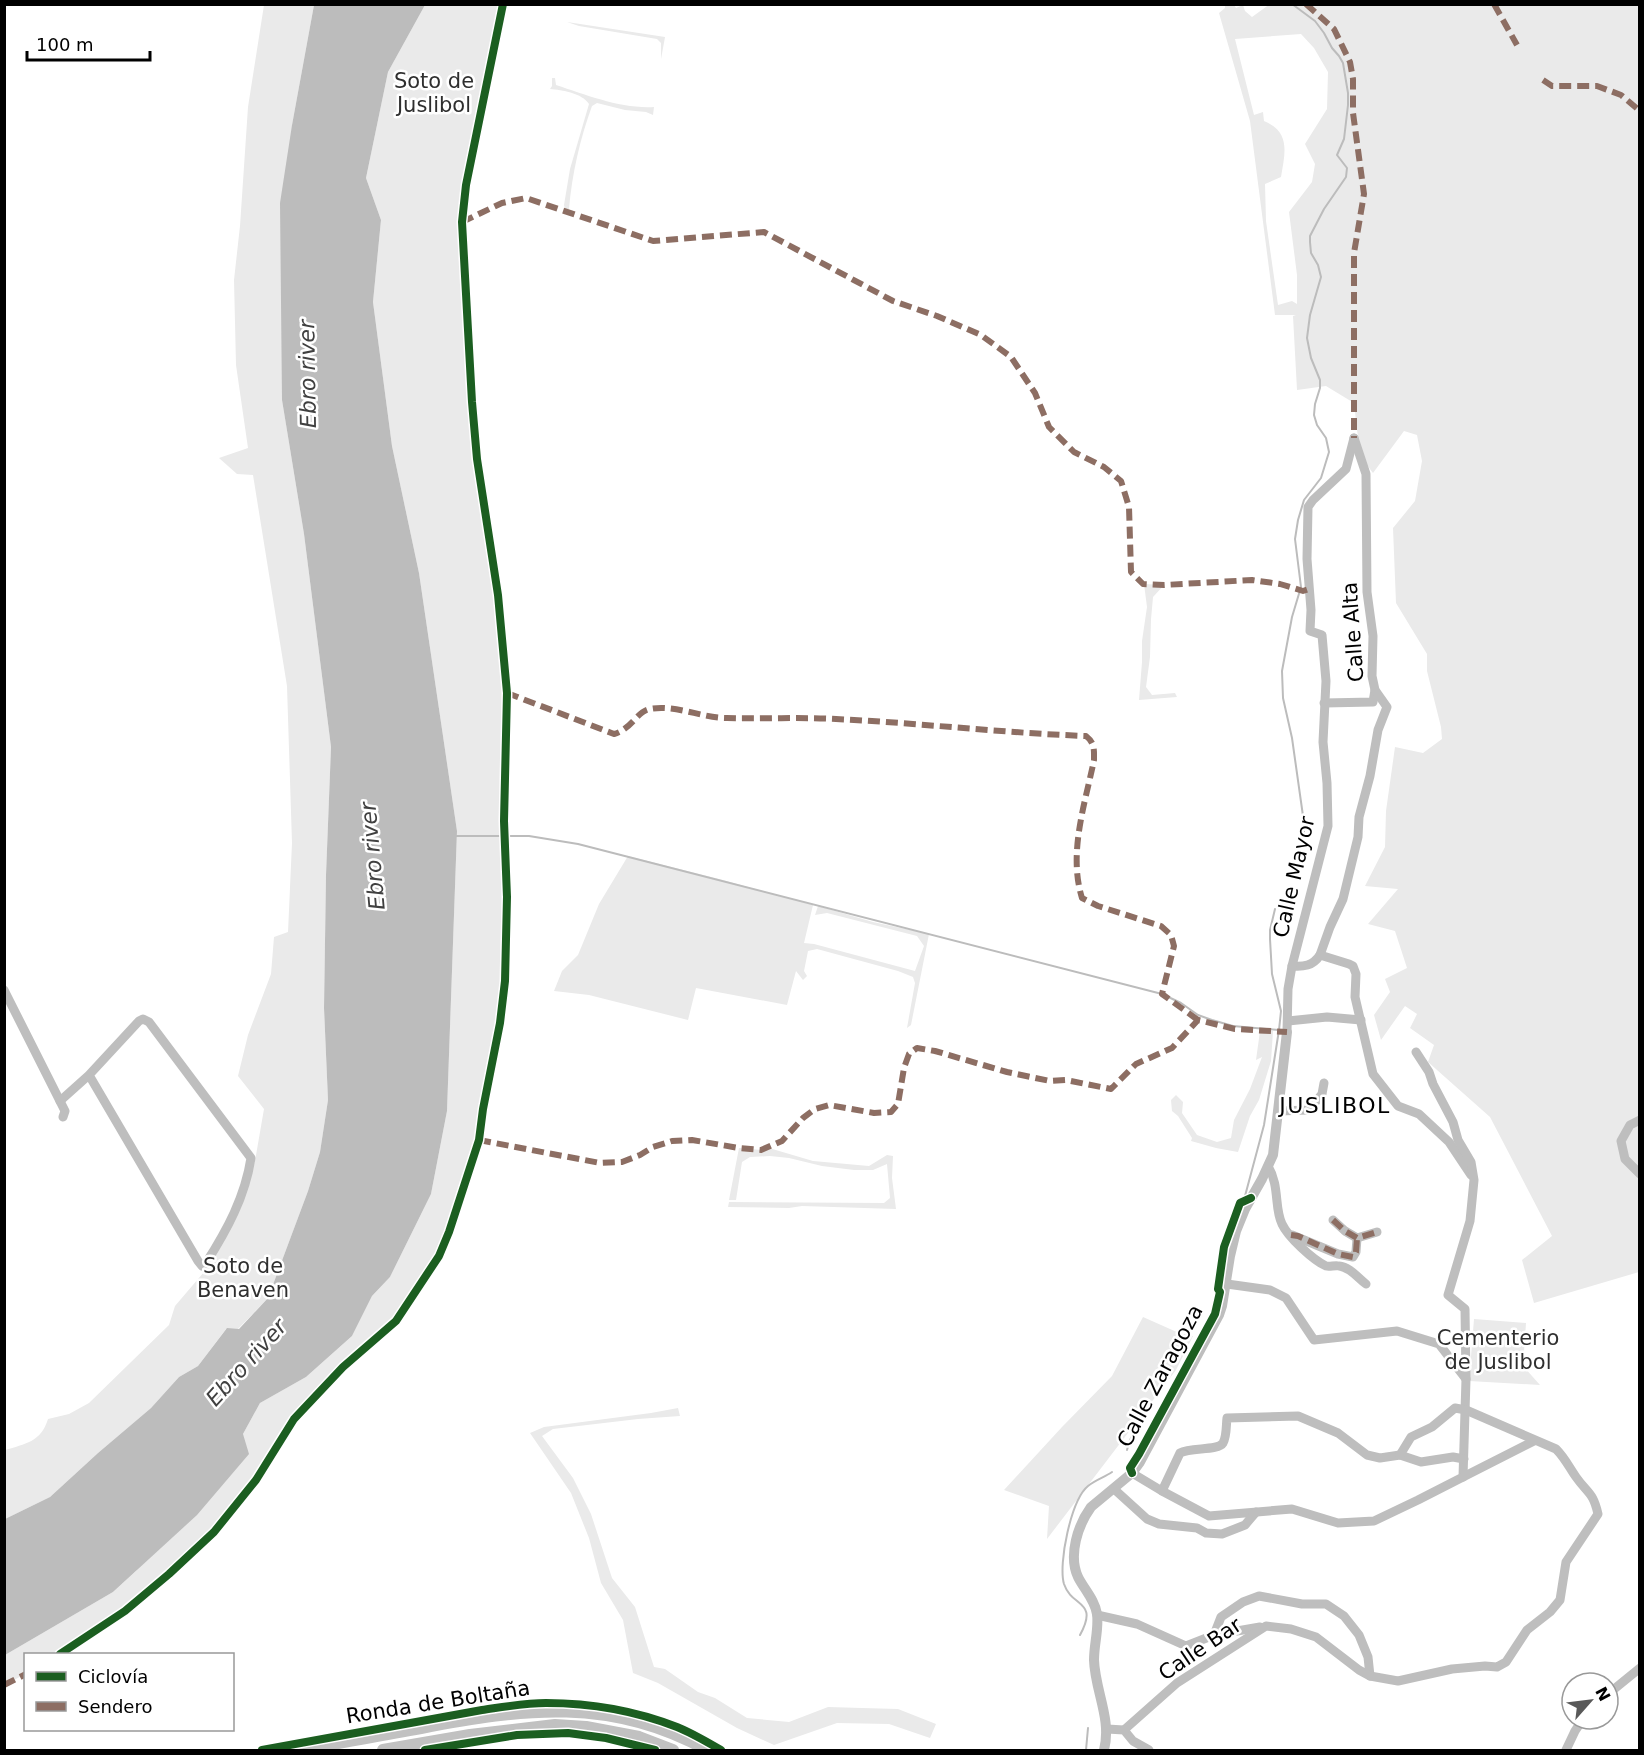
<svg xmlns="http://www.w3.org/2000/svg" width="1644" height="1755" viewBox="0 0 1644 1755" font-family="'DejaVu Sans',sans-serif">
  <rect width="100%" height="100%" fill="#fff"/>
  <g fill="#eaeaea" fill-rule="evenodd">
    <path d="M1225,4L1234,5L1236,8L1243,5L1245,11L1252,17L1270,4L1639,5V1272L1534,1303L1522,1260L1552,1236L1490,1117L1428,1062L1434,1045L1410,1028L1417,1014L1405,1006L1381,1040L1374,1015L1390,992L1385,979L1407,968L1395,931L1368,924L1398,889L1365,886L1385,847L1386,811L1395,747L1423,753L1442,739L1441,727L1427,671V654L1396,603L1393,528L1415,501L1422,461L1417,435L1404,431L1373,473C1357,454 1357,426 1354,403L1326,386L1297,390L1293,316L1296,315H1275L1250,121L1219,13L1225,8ZM1301,34L1314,48L1328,72L1327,109L1305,144L1315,164L1312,182L1289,212L1297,275V304L1292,301L1278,305L1266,221L1265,184L1281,177C1285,153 1291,132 1264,121L1263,112L1254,115L1235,39Z"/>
    <path d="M264,5H314L292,125L282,400L304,534L331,747L326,875L324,1008L328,1100L320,1152L308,1191L268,1298L238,1329H226L198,1366L179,1377L151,1408L98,1453L50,1497L5,1519V1450C25,1444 41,1442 48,1419L69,1414L89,1403L169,1325L175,1306L204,1272L238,1213L255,1161L264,1109L238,1076L248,1035L271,974L274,937L288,932L292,843L287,686L253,475L237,474L219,458L248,448L236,365L234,280L240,226L248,107Z"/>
    <path d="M425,5H503L466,185L462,222L472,402L477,459L498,595L507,693L504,821L507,903L505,981L500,1023L483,1109L479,1140L449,1232L439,1256L396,1321L343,1367L294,1419L256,1480L214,1532L169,1574L125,1611L60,1654H26L25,1674L5,1685V1655L113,1592L136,1571L243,1434L260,1403L306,1377L352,1336L372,1296L390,1277L431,1194L447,1111L457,831L419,573L392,446L373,302L381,220L366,178L388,72Z"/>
    <path d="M567,22L665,37L661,59V43L657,39L579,26Z"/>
    <path d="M552,78H555L556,85C587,95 621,109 654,107L653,115L646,112L625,110L597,103L592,106C580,139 572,174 569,209H565L564,205L570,169L589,104C582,93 562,90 550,89L552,86Z"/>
    <path d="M1144,584L1164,585L1153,597L1151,619L1150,657L1146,687L1152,695L1175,693L1177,697L1139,700L1142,662V641L1147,607Z"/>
    <path d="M628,856L723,880L813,905L804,943L814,944L915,971L924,946L917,936L827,913L815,915L818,906L873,922L929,934L911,1025L907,1028L915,983L913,977L898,971L817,949L808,951L804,971L807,976L803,980L796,971L787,1005L696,988L688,1020L589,995L554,991L562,971L578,955L599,904Z"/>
    <path d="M1260,1031H1273L1271,1061L1259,1100L1250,1116L1238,1152L1216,1148L1191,1141L1192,1138L1178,1116L1172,1111L1171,1100L1176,1095L1183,1102L1182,1113L1197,1135L1217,1142L1231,1138L1234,1120L1250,1089L1262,1057L1256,1060Z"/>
    <path d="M739,1148L761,1150L769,1148L813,1161L869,1166L887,1155L893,1156L892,1178L896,1209L802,1206L789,1208L728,1207L729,1202L884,1203L890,1198L887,1164L873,1170H854L822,1166L789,1158L770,1156L750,1157L742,1162L736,1200H729Z"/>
    <path d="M1143,1317L1179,1333L1193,1336L1176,1370L1047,1539L1049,1506L1004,1490L1062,1427L1112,1376Z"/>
    <path d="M1474,1319L1526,1323L1523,1366L1540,1385L1469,1381Z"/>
    <path d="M678,1408L680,1416L638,1419L553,1429L542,1436L573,1478L591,1514L612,1578L635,1607L654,1667L665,1669L698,1692L715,1698L747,1718L789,1722L828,1707L862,1708L898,1709L936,1724L930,1738L889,1724L837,1723L774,1745L737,1728L658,1683L633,1673L623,1620L601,1583L589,1538L571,1493L530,1433L544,1427L651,1413Z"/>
  </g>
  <path fill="#bcbcbc" d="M314,5H425L388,72L366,178L381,220L373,302L392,446L419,573L457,831L447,1111L431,1194L390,1277L372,1296L352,1336L306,1377L260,1403L243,1434L249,1454L197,1515L113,1592L5,1655V1519L50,1497L98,1453L151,1408L179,1377L198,1366L227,1328L239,1329L268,1298L308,1191L320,1152L328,1100L324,1008L326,875L331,747L304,534L282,400L280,203L292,125Z"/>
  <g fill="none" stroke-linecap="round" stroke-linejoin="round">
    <g stroke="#bcbcbc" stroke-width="2">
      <path d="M1292,4L1315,21L1324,33L1332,48L1339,56L1343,63L1348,93V105L1344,139L1337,155L1347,168L1346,177L1324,209L1310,236V242L1311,253L1318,265L1321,277L1310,315L1307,338L1311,358L1320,380V388L1315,404L1314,415L1317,425L1326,438L1329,452L1321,478L1304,500L1298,520L1295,539L1301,587L1292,617L1282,671L1283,698L1292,738L1304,823V838"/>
      <path d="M454,836H529L578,844L1162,994L1181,1003L1198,1015L1212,1020L1233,1026L1279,1030"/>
      <path d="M1245,1196L1264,1125L1279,1030L1281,1011L1272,974L1270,939V930L1275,909"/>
      <path d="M1127,1450C1130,1439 1133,1431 1142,1424"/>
      <path d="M1080,1635C1099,1600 1072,1608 1064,1584C1058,1564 1071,1500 1088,1486C1095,1480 1105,1477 1112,1472"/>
      <path d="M1086,1750L1088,1728"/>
    </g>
    <g stroke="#bebebe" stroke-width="9">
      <path d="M1324,703L1373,702L1375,690"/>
      <path d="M1320,955L1330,927L1343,899L1358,837L1359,817L1370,776L1378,730L1387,707L1375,690L1372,676L1373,636L1367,592L1366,474L1354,438"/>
      <path d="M1292,966C1303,967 1313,966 1320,955L1349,964L1353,966L1356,974L1355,997L1373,1074L1398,1106L1419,1114L1449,1142L1471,1175"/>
      <path d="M4,990L65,1111L63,1117"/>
      <path d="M1288,1021L1327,1017L1361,1020"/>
      <path d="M1287,1032L1288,989L1292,966L1328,826L1327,783L1323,742L1326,681L1322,635L1310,631L1311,610L1307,559L1308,507L1313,500L1346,469L1354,438"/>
      <path d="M60,1101L89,1075L139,1021L143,1019L149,1022L251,1158C245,1197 227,1230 206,1263L202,1266L198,1261L89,1075"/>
      <path d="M1278,1111L1309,1110L1322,1094L1324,1083"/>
      <path d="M1640,1120L1630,1125L1621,1141L1625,1159L1640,1174"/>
      <path d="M1268,1166C1280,1186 1274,1208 1282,1224C1288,1237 1313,1260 1326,1266C1330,1267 1335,1265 1339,1266C1350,1267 1358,1278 1366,1284"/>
      <path d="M1333,1220L1345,1231L1357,1238L1377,1232"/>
      <path d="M1292,1235L1338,1254L1353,1257L1356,1252L1357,1238"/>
      <path d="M1227,1284L1270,1290L1286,1298L1314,1340L1397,1331L1439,1344L1466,1379"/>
      <path d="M1132,1473L1162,1491L1209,1516L1292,1509L1338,1523L1374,1521L1418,1500L1463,1477L1466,1379L1465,1309L1448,1295L1470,1221L1474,1180L1471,1162L1458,1140L1453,1122L1433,1084L1429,1072L1416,1052"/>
      <path d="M1463,1477L1534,1441"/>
      <path d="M1114,1489L1147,1519L1159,1524L1197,1528L1206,1533L1222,1534L1245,1525L1256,1512"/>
      <path d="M1162,1491L1180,1453C1191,1447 1218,1451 1223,1443C1227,1436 1226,1425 1227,1418L1298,1416L1338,1433L1367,1455L1380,1458L1400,1455L1421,1462L1453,1457L1464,1459"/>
      <path d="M1097,1615L1137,1624L1186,1646L1214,1635L1260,1627"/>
      <path d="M1214,1635L1221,1617L1243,1602L1259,1596L1302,1604H1326L1344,1616L1359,1635L1368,1657L1370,1676"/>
      <path d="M1608,1694L1640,1668"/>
      <path d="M1107,1729L1124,1730L1133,1741L1149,1750"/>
      <path d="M1124,1730L1177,1683L1266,1626L1291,1629L1316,1637L1359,1670L1370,1676L1398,1681L1452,1669L1485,1666L1497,1667L1506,1662L1527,1630L1550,1612L1560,1600L1566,1562L1598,1514C1593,1492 1588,1494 1576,1477C1569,1467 1565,1458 1556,1449L1466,1410L1455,1408L1432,1427L1411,1437L1400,1455"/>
      <path d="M1566,1750L1575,1731L1583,1719"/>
    </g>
    <path stroke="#bebebe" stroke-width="10" d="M1104,1750C1112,1719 1095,1691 1094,1660C1094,1644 1099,1629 1097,1614C1095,1600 1084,1589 1078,1577C1068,1555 1078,1525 1091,1507L1132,1473L1140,1462L1219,1315L1222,1306L1230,1256L1236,1231L1245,1209L1262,1179L1273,1155L1287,1032"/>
    <g stroke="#c1c1c1" stroke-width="12">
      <path d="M299,1750C340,1743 380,1735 421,1728C523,1708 612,1697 707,1750"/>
      <path d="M383,1750L470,1735L555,1725L586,1727L639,1737L673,1750"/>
    </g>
    <g stroke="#8d6e63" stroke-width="6" stroke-dasharray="12 6" stroke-linecap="butt">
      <path d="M1306,4L1334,29L1350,62L1353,79V113L1364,194L1354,253V438"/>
      <path d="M1494,4L1517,45"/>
      <path d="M1543,80L1552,86H1597L1621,95L1640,111"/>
      <path d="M462,222L502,203L526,198L653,241L764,232L893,301L937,316L981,335L1011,357L1035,393L1049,427L1074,452L1104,467L1121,481L1129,507L1131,572L1143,584L1164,585L1252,580L1280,584L1303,591L1309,589"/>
      <path d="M507,693L614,734C632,729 637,711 650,709C674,704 702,718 727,718C763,719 800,717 836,719C920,723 1003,733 1086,736C1095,743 1094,750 1094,760C1085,804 1068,853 1082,898L1098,906L1161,926L1171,935L1174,946L1162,994L1198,1020"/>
      <path d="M479,1140L600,1163L622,1162L640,1155L653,1147L672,1141L692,1140L739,1148L761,1150L782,1141L803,1118L815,1109L829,1105L874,1113L891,1112L898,1104L904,1068L909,1054L917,1048L935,1051L1007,1072L1050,1081L1066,1080L1111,1089L1136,1064L1172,1048L1198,1020L1235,1029L1287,1032"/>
      <path d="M1333,1220L1345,1231L1357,1238L1377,1232"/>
      <path d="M1291,1235L1298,1236L1338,1254L1353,1257L1356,1252L1357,1238"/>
      <path d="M4,1685L26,1674"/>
    </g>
    <g stroke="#fff" stroke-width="11">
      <g id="cycleway">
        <path d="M1132,1473L1130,1468L1139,1454L1215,1314L1220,1292L1218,1289L1224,1247L1240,1203L1251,1198"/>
        <path d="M60,1654L125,1611L169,1574L214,1532L256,1480L294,1419L343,1367L396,1321L439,1256L449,1232L479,1140L483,1109L500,1023L505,981L507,897L504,821L507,693L498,595L477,459L472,402L462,222L466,185L503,4"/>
        <path d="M262,1750L482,1710C503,1707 525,1703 546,1703C589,1703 636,1711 677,1727C692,1733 707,1742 721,1750"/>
        <path d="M425,1750L517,1735L568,1733L606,1738L655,1750"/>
      </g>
    </g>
    <use href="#cycleway" stroke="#1b5e20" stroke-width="8"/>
  </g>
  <g text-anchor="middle" stroke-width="5" stroke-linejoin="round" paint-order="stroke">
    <g font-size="21" fill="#2f2f2f" stroke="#fff">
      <text x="434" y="88">Soto de<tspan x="434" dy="24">Juslibol</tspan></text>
      <text x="243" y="1273">Soto de<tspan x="243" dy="24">Benaven</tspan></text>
      <text x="1498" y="1345">Cementerio<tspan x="1498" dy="24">de Juslibol</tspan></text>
    </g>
    <g font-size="21" fill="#000" stroke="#fff">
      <text transform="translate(1353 632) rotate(-94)" y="7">Calle Alta</text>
      <text transform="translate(1294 877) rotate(-77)" y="7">Calle Mayor</text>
      <text transform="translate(1160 1376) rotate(-62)" y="7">Calle Zaragoza</text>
      <text transform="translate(1200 1649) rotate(-34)" y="7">Calle Bar</text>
      <text transform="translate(438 1702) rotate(-9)" y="7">Ronda de Boltaña</text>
    </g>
    <g font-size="22" font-style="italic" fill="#404040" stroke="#fff">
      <text transform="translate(307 374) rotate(-91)" y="8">Ebro river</text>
      <text transform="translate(372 856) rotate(-95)" y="8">Ebro river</text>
      <text transform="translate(246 1362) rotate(-48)" y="8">Ebro river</text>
    </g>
    <g font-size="22" letter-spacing="1.5" fill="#000" stroke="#fff">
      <text x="1335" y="1113">JUSLIBOL</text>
    </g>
  </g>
  <rect width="1644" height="1755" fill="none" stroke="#000000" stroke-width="12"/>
  <rect x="24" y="1653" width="210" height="78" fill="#ffffff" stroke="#999999" stroke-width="1.5"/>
  <rect x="36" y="1672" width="30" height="9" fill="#1b5e20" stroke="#999999" stroke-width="1.5"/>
  <text x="78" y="1683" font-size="18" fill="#000000">Ciclovía</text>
  <rect x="36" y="1702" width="30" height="9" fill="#8d6e63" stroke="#999999" stroke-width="1.5"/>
  <text x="78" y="1713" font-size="18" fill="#000000">Sendero</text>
  <g transform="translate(1590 1701) rotate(62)"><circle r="28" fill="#ffffff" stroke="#999999" stroke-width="1.5"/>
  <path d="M0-4.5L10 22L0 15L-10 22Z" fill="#595959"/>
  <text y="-9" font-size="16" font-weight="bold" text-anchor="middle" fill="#000000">N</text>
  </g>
  <path d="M27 51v9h123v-9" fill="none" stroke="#000000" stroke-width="3"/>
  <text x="36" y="51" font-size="18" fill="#000000" stroke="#ffffff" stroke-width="4.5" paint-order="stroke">100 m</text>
</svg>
